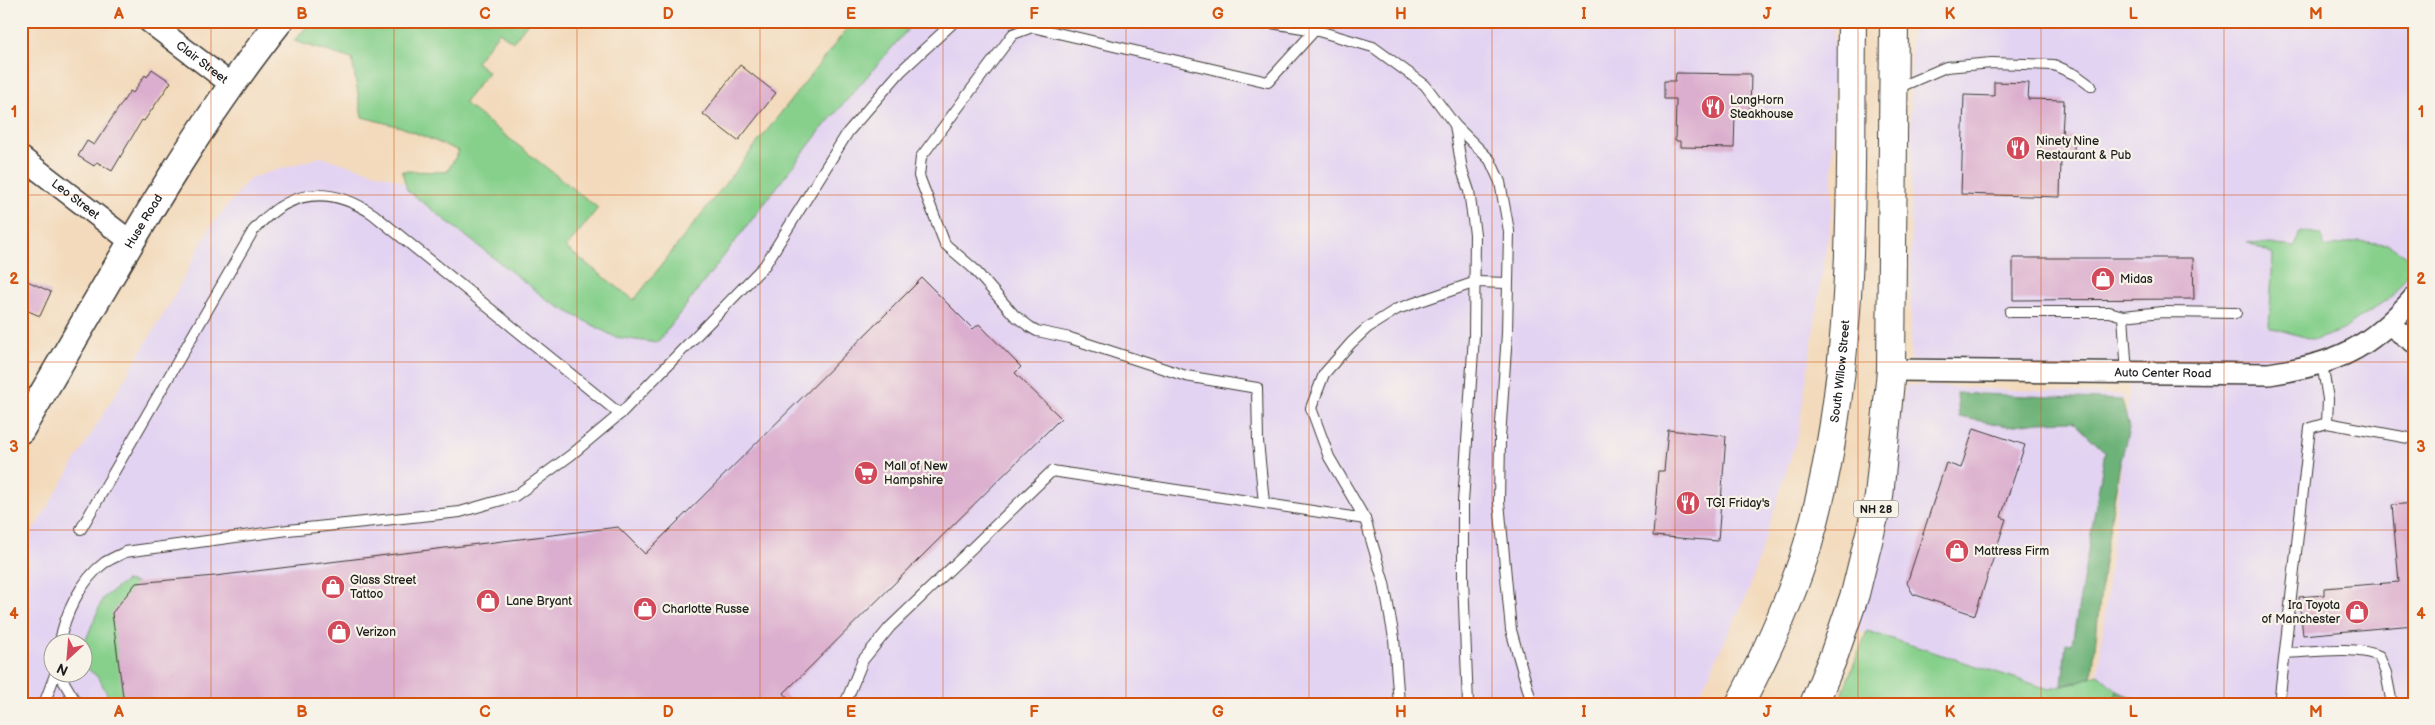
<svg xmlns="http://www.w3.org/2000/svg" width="2435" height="725" viewBox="0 0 2435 725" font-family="'Balsamiq Sans',sans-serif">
  <rect width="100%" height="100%" fill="#f7f3e8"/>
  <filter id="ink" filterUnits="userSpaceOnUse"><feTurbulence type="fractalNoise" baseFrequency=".02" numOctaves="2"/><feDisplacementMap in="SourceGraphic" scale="10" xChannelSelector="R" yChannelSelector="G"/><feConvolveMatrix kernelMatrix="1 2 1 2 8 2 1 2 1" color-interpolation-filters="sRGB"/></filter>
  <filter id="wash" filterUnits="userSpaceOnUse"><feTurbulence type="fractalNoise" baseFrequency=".0096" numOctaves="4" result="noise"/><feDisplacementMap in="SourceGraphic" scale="20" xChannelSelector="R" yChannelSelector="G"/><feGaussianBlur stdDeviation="1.12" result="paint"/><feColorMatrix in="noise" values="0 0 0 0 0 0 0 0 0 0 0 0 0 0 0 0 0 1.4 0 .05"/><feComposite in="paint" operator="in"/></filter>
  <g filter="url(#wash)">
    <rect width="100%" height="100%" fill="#f3dabc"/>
    <g fill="#e3d3f2" fill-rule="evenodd">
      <path d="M874,21H1834L1832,210L1798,435L1748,592L1695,704H21V645L29,613L21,601V561L33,531L172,300L210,227L250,178L321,157L397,179L579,304L642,328ZM52,642H82V672H52Z"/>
      <path d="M1911,21H2414V704H2155L2117,691L2098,674L2130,384L1911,361Z"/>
      <path d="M1906,385L2124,395L2090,684L2070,696L1851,629L1883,509Z"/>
    </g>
    <g fill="#87d08c" stroke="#527654">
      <path d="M312,21H529L513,42L499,32L476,62L488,72L464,103L598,208L566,248L634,300L853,21H915L820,131L657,343L615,337L550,302L407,190L402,171L447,172L459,151L401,127L362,117L352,59L294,41Z"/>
      <path d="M2300,231L2320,234L2325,248L2358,241L2387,244L2414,261V265L2392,296L2343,330L2315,340L2269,327L2273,255L2247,242L2295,247Z"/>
      <path d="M126,581L136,583L124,700L112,704L99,678L83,665V647L103,598Z"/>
      <path d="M1867,631L2049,689L2072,684L2098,674L2117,691L2114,704H1838Z"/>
    </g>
    <g fill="#6db278" stroke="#44674a">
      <path d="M1957,393L2122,400L2129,428L2119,469L2103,570L2092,677L2062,686L2066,643L2072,644L2105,452L2073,421L2039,422L2008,426L1959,417Z"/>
      <path d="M2117,691L2151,704H2114Z"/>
    </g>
    <g id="blocks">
      <g fill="#dbadce">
        <path d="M740,65L776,93L738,141L703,114Z"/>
        <path d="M152,69L171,82L144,121L142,120L112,171L97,162L94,166L78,156L87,141L94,145L130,91L133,93L145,75L147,77Z"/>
        <path d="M1676,73L1751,74L1750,115L1735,114L1734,148L1680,147V141H1675L1676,99H1664V81H1675Z"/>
        <path d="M1994,82L2029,83L2028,99L2064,100L2062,135L2074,136V160H2061L2060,197L1961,194L1964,95L1994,96Z"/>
        <path d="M2013,258H2193L2194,299L2013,300Z"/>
        <path d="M21,278L51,292L40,316L21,308Z"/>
        <path d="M922,278L973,329L979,324L1021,367L1015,373L1061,418L784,693L793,704H124L112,613L136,583L215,576L618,527L645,554Z"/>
        <path d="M1974,428L2025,445L2001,517L2006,519L1975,615L1913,594L1907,583L1946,463L1961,468Z"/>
        <path d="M1668,430L1726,436L1718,541L1653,536L1658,471H1664Z"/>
        <path d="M2414,503V625L2303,635L2299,597L2324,595V588L2399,582L2392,505Z"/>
      </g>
    </g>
  </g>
  <g filter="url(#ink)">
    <use href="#blocks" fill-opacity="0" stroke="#3c3834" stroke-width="1"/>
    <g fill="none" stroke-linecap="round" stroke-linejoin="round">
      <g stroke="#3c3834" stroke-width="12">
        <g id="service">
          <path d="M1259,21L1315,30L1373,47L1425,85L1455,125L1490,160L1500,182L1509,231L1507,333L1500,438L1499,502L1511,630L1532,704"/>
          <path d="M1895,89L1946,67L1992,63L2054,65L2076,75L2091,86"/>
          <path d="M1455,125L1462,170L1469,191L1475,234L1474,336L1463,502V579L1468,704"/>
          <path d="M2010,312H2109L2123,316L2127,374"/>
          <path d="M2123,316L2162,312L2236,313"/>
          <path d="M2327,423L2414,439"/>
          <path d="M1264,503L1258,441L1257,388L1186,376L1070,338L1037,331L1030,327L1014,315L973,268L945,244L919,176L921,157L1013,34L1032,27L1268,82L1315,30"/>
          <path d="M81,529L253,231C288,190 328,184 373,214L620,414"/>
          <path d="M60,642C64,616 81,580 104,563C110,559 118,556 125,552L288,530L460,512L515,496L571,455L620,414L765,265L848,132L901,71L955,21"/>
          <path d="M2285,653C2311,652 2356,645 2379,656L2386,673L2392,704"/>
          <path d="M58,672L77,704"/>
          <path d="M44,704L56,672"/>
          <path d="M845,704L863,660L890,627L1052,471L1365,519"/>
          <path d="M1399,704L1394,638L1384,583L1365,519L1329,457L1311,408L1324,374L1351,343L1367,328L1397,309L1476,282L1507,283"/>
          <path d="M2279,704L2310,428L2327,423L2328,399L2322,363"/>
        </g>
      </g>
      <g stroke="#3c3834" stroke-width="24">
        <g id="minor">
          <path id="s1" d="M148,21L232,85"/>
          <path id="s2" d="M21,157L130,241"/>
          <path d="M2390,325L2414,342"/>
          <path id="s3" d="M1891,370L2269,374C2336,364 2368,350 2414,298"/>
        </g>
      </g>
      <g stroke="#3c3834" stroke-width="29">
        <g id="tertiary">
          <path id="s4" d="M21,430C104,291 179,148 280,21"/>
        </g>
      </g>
      <g stroke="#3c3834" stroke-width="30">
        <g id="primary">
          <path id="s5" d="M1740,704C1767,652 1791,600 1808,544C1857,375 1850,195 1852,21"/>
          <path d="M1814,704L1834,655L1855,594L1879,497L1891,370L1894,21"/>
        </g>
      </g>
      <use href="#service" stroke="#fff" stroke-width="10"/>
      <use href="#minor" stroke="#fff" stroke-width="21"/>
      <use href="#tertiary" stroke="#fff" stroke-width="26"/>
      <use href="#primary" stroke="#fff" stroke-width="28"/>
    </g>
  </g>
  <path fill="none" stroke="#d4530e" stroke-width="1" stroke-opacity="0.55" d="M211,21V704M394,21V704M577,21V704M760,21V704M943,21V704M1126,21V704M1309,21V704M1492,21V704M1675,21V704M1858,21V704M2041,21V704M2224,21V704M21,195H2414M21,362H2414M21,530H2414"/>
  <defs>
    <g id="restaurant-disc" transform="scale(1.25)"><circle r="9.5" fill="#d1495b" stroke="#f7f3e8"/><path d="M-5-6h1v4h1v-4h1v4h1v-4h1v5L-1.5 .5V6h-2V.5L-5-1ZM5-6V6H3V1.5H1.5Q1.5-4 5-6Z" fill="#fff"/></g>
    <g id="shop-disc" transform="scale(1.25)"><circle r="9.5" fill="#d1495b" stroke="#f7f3e8"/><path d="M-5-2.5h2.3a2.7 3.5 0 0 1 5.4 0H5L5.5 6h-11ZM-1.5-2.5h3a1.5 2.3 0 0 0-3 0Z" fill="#fff"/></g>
    <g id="supermarket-disc" transform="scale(1.25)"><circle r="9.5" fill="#d1495b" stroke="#f7f3e8"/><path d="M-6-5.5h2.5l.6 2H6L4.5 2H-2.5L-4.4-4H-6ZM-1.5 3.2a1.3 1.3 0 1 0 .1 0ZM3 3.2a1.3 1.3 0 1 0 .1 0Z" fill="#fff"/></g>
  </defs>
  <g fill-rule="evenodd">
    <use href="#restaurant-disc" x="1713" y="107"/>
    <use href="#restaurant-disc" x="2018" y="148"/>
    <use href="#shop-disc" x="2103" y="279"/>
    <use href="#supermarket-disc" x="866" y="473"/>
    <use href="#restaurant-disc" x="1688" y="503"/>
    <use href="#shop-disc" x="1957" y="551"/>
    <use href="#shop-disc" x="333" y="587"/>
    <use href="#shop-disc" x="488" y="601"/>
    <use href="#shop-disc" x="645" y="609"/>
    <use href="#shop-disc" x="2357" y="612"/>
    <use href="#shop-disc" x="339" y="632"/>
  </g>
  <g text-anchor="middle" stroke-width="4.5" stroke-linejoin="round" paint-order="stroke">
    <rect fill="#f7f3e8" stroke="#5e5c59" stroke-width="1" x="1853.5" y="500.5" width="45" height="17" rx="4"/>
    <g font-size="11" font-weight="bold" fill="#1c1c1c">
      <text x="1876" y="513">NH 28</text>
    </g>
    <g font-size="12" fill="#1c1c1c" stroke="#f7f3e8">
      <text dy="4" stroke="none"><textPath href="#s1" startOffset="68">Clair Street</textPath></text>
      <text dy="4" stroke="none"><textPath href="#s2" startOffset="69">Leo Street</textPath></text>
      <text dy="4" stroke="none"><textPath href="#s4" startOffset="242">Huse Road</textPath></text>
      <text dy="4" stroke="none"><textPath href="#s5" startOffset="350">South Willow Street</textPath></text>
      <text dy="4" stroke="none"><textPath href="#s3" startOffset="272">Auto Center Road</textPath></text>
    </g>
    <g font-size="12" fill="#1c1c1c" stroke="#f7f3e8" text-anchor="start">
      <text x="1730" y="104">LongHorn<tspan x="1730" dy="14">Steakhouse</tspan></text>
      <text x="2036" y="145">Ninety Nine<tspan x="2036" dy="14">Restaurant &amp; Pub</tspan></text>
      <text x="2120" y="283">Midas</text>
      <text x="884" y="470">Mall of New<tspan x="884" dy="14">Hampshire</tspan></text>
      <text x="1706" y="507">TGI Friday's</text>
      <text x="1974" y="555">Mattress Firm</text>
      <text x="350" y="584">Glass Street<tspan x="350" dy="14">Tattoo</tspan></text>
      <text x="506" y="605">Lane Bryant</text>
      <text x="2340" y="609" text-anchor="end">Ira Toyota<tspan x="2340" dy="14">of Manchester</tspan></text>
      <text x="662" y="613">Charlotte Russe</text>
      <text x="356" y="636">Verizon</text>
    </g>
  </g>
  <rect width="2435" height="725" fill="none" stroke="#f7f3e8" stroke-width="55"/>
  <g transform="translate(68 658) rotate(206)"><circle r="24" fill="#f7f3e8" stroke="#9f9d96"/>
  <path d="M0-4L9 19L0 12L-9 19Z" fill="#d1495b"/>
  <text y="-8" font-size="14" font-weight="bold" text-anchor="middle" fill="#1c1c1c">N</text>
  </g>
  <rect x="28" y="28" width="2380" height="670" fill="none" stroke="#d4530e" stroke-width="2"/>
  <g font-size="16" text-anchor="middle" font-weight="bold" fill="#d4530e">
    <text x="119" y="19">A</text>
    <text x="302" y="19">B</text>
    <text x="485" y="19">C</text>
    <text x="668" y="19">D</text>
    <text x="851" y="19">E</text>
    <text x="1034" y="19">F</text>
    <text x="1218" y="19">G</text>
    <text x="1401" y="19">H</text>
    <text x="1584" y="19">I</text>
    <text x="1767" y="19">J</text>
    <text x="1950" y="19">K</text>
    <text x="2133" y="19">L</text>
    <text x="2316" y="19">M</text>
    <text x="14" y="117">1</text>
    <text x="2421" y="117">1</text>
    <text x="14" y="284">2</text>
    <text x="2421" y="284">2</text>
    <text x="14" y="452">3</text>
    <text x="2421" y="452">3</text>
    <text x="14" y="619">4</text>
    <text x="2421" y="619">4</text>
    <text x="119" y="717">A</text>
    <text x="302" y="717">B</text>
    <text x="485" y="717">C</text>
    <text x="668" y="717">D</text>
    <text x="851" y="717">E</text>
    <text x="1034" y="717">F</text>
    <text x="1218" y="717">G</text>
    <text x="1401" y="717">H</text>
    <text x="1584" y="717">I</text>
    <text x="1767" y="717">J</text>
    <text x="1950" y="717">K</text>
    <text x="2133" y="717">L</text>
    <text x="2316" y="717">M</text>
  </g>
</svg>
